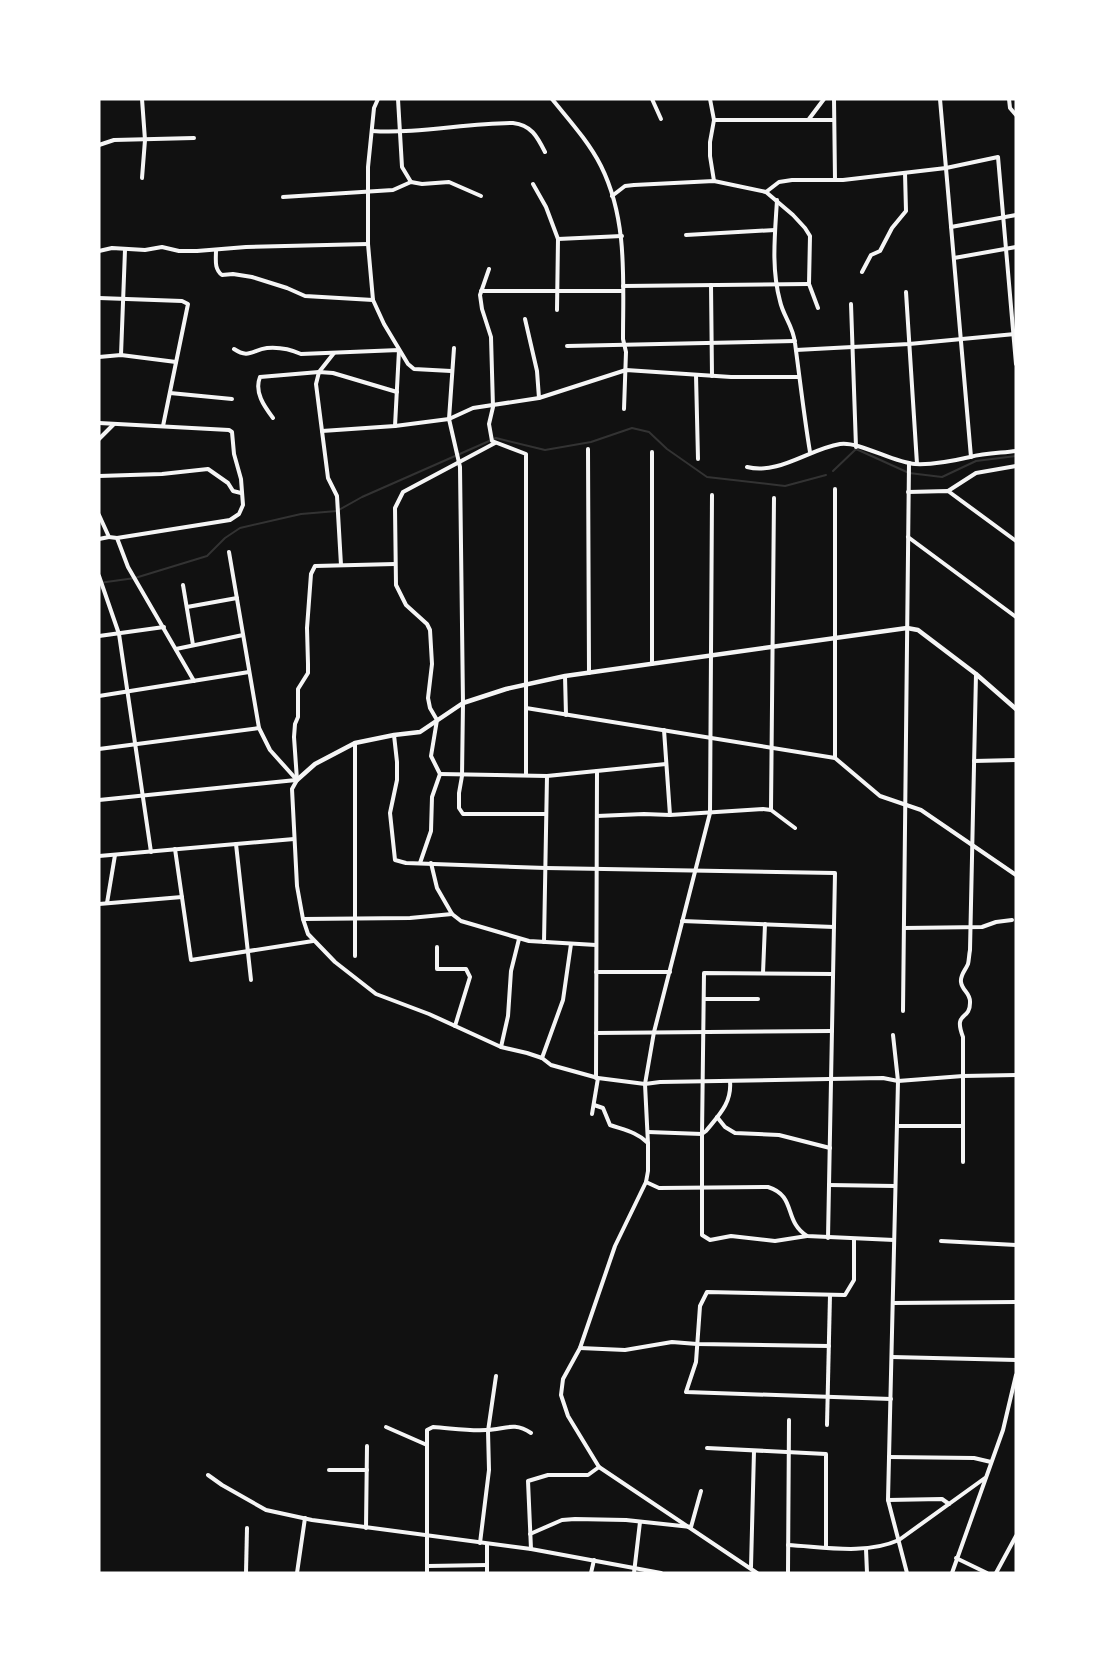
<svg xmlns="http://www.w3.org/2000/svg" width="1115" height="1672" viewBox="0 0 1115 1672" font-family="Cabin,sans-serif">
  <rect width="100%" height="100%" fill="#111"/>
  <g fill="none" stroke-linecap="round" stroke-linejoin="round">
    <g stroke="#333" stroke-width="2">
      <path d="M833,471L856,449L909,473L942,477L976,461L1016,456"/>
      <path d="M99,583L135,578L207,556L225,538L240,528L301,514L337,511L362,497L496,438L545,450L591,442L632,428L649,432L667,449L707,477L785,486L826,475"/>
    </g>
    <g stroke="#f5f5f5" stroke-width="4">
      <path d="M378,99L374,108L368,167V244L373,300L384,324L408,364L414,369L451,371"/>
      <path d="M398,99L402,167L411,182"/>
      <path d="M552,99C569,120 589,142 601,166C628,220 623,281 623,339L626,352L624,409"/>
      <path d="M652,99L661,119"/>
      <path d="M710,99L714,120L710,142V156L714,181"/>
      <path d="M834,99L835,180"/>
      <path d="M940,99L971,457"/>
      <path d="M1009,99L1010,108L1016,115"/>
      <path d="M809,119L824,99"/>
      <path d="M714,120H834"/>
      <path d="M372,131C419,134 466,123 513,123C531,125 537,136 545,152"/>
      <path d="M99,145L114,140L194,138"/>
      <path d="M142,178L145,140L142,99"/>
      <path d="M533,184L546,207L558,239L557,310"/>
      <path d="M766,192L779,182L792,180H843L946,168L998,157L1016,364"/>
      <path d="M612,196L625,186L634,185L714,181L766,192L793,215L805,228L810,236L809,284L818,308"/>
      <path d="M283,197L393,190L411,182L422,184L449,182L481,196"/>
      <path d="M777,200C775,234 771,268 780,301C783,316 793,325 795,343C800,380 804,416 810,452"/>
      <path d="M951,227L1016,215"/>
      <path d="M686,235L775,230"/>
      <path d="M558,239L622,236"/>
      <path d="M216,250C216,260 214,269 222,275L233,274L252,277L287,288L305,296L373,300"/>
      <path d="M99,251L112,248L145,250L162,247L179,251H197L246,247L368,244"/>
      <path d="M954,258L1016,247"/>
      <path d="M489,269L480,295L482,309L491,337L493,407L489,424L492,441L526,454V775"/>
      <path d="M862,272L871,255L880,251L892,228L906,211L905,173"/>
      <path d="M711,285L712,376"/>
      <path d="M623,286L809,284"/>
      <path d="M481,291H623"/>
      <path d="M906,292L917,464"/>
      <path d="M99,298L182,301L188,304L163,426"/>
      <path d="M851,304L856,447"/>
      <path d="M525,319L537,371L539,398"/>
      <path d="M567,346L795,341"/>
      <path d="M454,348L449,419L460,467L463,703L462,776L459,793V808L463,814H546"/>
      <path d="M234,349C249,359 252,350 267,348C279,347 290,349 301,354L399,350L395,426"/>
      <path d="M796,350L909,344L1015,334"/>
      <path d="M334,353L319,372L316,384L328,478L337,496L341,565"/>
      <path d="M121,355L125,250"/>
      <path d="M99,357L121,355L176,362"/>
      <path d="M696,375L698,459"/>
      <path d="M170,393L232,399"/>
      <path d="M273,418C264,406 254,392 260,377L319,372L333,373L397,392"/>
      <path d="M99,423L229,430L232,432L234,454L241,479L243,505L239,514L230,520L117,538"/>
      <path d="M322,431L395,426L449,419L473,408L539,398L626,370L731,377H798"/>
      <path d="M99,439L114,424"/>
      <path d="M588,449L589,673"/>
      <path d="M652,452V664"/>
      <path d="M747,467C779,475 809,449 840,444C859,441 894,463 915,464C934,465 953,461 970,457C985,453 1001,453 1016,451"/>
      <path d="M99,476L162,474L208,469L228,483L233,491L241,493"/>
      <path d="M835,489V758"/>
      <path d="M948,491L976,473L1016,466"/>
      <path d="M908,492L948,491L1016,541"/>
      <path d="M712,495L710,813L654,1032L645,1084L648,1144V1171L646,1182L615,1246L580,1348L563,1379L561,1395L568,1416L599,1467L757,1573"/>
      <path d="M99,515L109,537L117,538L128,567L194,681"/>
      <path d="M908,537L1016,617"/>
      <path d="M99,539L109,537"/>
      <path d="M229,552L259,728L270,750L296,779"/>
      <path d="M395,564L315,566L311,574L307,628L308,664V673L298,689V717L295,724L294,737L297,780L292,789L297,886L303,919L308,934L335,962L376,994L429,1014L501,1047L527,1053L542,1058L551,1065L598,1078L645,1084L660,1082L883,1078L898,1081L963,1076L1016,1075"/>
      <path d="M99,576L119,634L151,852"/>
      <path d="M183,585L193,645"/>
      <path d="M187,607L237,598"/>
      <path d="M99,636L164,627"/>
      <path d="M176,649L243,635"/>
      <path d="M565,676L566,715"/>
      <path d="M99,696L249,672"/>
      <path d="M526,708L835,758L880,796L921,810L1016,875"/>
      <path d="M664,730L670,815"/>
      <path d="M394,735L397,762V780L390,813L395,860L406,863L546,868L835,873L828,1238"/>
      <path d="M99,749L259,728"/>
      <path d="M974,761L1016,760"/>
      <path d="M440,774L547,776L666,764"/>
      <path d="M99,800L296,780"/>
      <path d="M771,810L774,498"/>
      <path d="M597,816L644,814L670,815L763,809L771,810L795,828"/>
      <path d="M236,844L251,980"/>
      <path d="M175,849L191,960L313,941"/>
      <path d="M99,856L294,839"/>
      <path d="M420,863L431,831L432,797L440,774L431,756L437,720L430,708L428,698L432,664L430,630L427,624L406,605L396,585L395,508L403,492L495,443"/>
      <path d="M431,863L437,888L452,914L461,921L529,941L596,945"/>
      <path d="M107,903L115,855"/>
      <path d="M99,904L182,897"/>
      <path d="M303,919L410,918L452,914"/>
      <path d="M682,921L834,927"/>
      <path d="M904,928L982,927L996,922L1012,920"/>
      <path d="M544,942L547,776"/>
      <path d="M437,947V969H466L470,977L455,1026"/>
      <path d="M355,956V743"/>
      <path d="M596,972H670"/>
      <path d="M763,973L765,924"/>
      <path d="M704,999H758"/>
      <path d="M903,1011L909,463"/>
      <path d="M596,1033L832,1031"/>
      <path d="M893,1035L898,1081L888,1500L907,1573"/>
      <path d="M501,1047L508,1016L511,971L519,939"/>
      <path d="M542,1058L563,1000L571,944"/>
      <path d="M596,1078L597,771"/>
      <path d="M730,1081C732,1103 719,1115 706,1131L702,1134V1235L710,1240L731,1236L775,1241L807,1236"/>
      <path d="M594,1105L603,1108L610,1125C624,1130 637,1132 648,1143"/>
      <path d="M592,1114L598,1078"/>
      <path d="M717,1117L725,1127L735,1133L779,1135L830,1148"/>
      <path d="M897,1126H963"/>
      <path d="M648,1132L702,1134L704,973L833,974"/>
      <path d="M963,1162V1037C953,1011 970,1021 970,1003C971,993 962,991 961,982C960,975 965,971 968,964C969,960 969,955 970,950L976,674"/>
      <path d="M646,1182L659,1188L768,1187C797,1196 783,1221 807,1236L894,1240"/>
      <path d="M829,1185L895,1186"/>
      <path d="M854,1239V1280L845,1295L707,1292L700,1306L696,1362L686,1392L891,1399"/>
      <path d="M941,1241L1016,1245"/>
      <path d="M893,1303L1016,1302"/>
      <path d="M580,1348L625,1350L672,1342L697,1344L829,1346"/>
      <path d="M892,1357L1016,1360"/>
      <path d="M827,1425L830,1295"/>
      <path d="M386,1427L427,1445"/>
      <path d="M707,1448L826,1454V1547"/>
      <path d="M889,1457L974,1458L991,1462"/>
      <path d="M329,1470H367"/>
      <path d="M208,1475L222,1485L266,1510L312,1520L531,1549L661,1573"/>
      <path d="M888,1500L942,1499L949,1504"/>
      <path d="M366,1528L367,1446"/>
      <path d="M530,1534L562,1520L575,1519L626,1520L691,1527L701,1491"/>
      <path d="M480,1543L489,1470L488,1431L496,1376"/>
      <path d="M487,1544V1573"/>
      <path d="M788,1545C825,1547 865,1555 899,1540L985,1478"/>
      <path d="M531,1549L528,1481L548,1475H588L599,1467"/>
      <path d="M866,1549L867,1573"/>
      <path d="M956,1558L987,1573"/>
      <path d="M428,1566L487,1565"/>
      <path d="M751,1567L754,1451"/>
      <path d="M246,1573L247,1528"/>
      <path d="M297,1573L305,1518"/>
      <path d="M427,1573V1430L433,1427C450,1428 468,1431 486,1430C504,1430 513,1421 531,1433"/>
      <path d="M591,1573L594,1560"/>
      <path d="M634,1573L640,1522"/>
      <path d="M788,1573L789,1420"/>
      <path d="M952,1573L1003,1430L1016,1375"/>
      <path d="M996,1573L1016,1536"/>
    </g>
    <path stroke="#f5f5f5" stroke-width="4.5" d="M297,780L315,764L355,743L394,735L420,732L463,703L506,689L565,676L907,628L918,630L976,674L1016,709"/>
  </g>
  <rect width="1115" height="1672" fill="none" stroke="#ffffff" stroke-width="201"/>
</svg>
